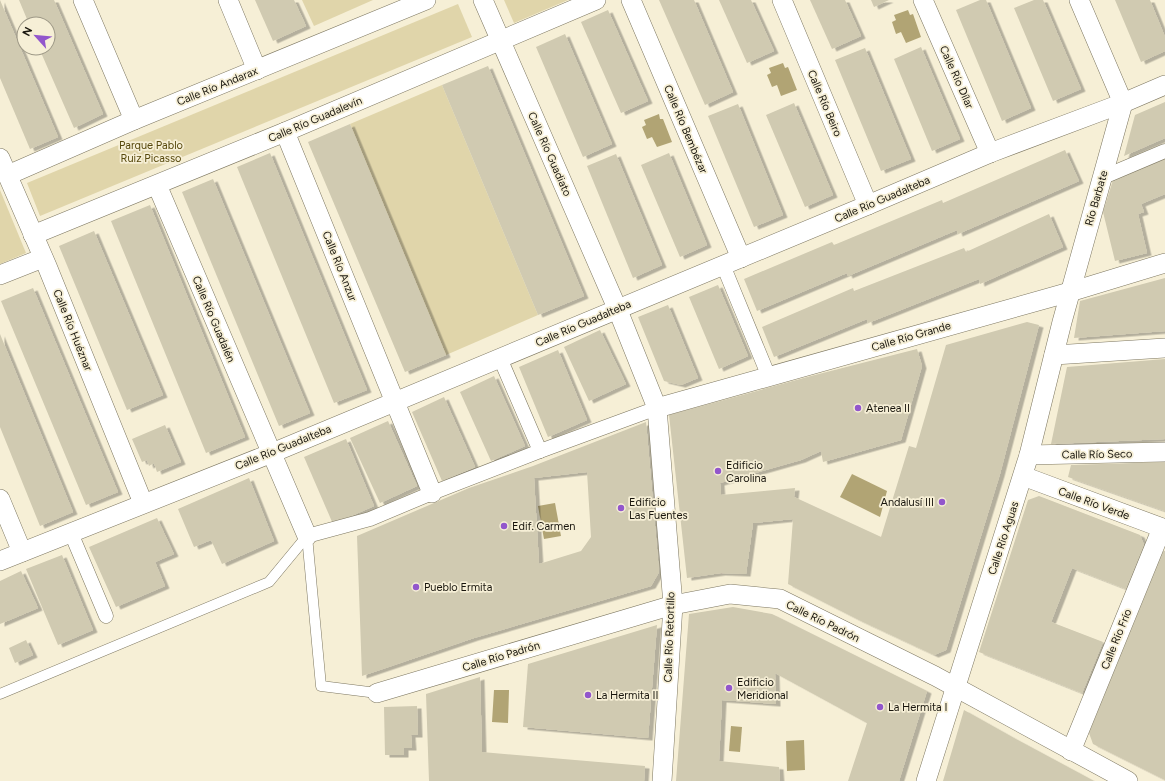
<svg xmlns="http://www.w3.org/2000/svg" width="1165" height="781" viewBox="0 0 1165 781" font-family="Figtree,sans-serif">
  <defs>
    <filter id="shadow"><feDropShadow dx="4.5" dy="2.5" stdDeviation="0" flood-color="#0004"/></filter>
  </defs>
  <rect width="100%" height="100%" fill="#f6efd6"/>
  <g fill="#e0d5aa">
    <path d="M302,0H373L314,26Z"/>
    <path d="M504,0H568L514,23Z"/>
    <path d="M458,4L472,37L40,216L27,183Z"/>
    <path d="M442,85L538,315L446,355L350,124Z"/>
    <path d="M0,190L26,253L0,264Z"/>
  </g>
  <g fill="#b1a474">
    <path d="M908,10L910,15L913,14L921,37L906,43L901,32L896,34L892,22L896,20L894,15Z"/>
    <path d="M783,63L785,68L788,67L797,90L781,96L777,85L772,87L767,75L771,73L769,68Z"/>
    <path d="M659,114L660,119H663L672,142L657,147L652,137L647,139L642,127L646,125L644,120Z"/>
    <path d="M852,474L887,491L880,517L840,497Z"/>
    <path d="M555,503L561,536L544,539L538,506Z"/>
    <path d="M494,690H509L508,723L492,722Z"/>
    <path d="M731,726L742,727L740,752L729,751Z"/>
    <path d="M804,740L805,770L787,771L786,741Z"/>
  </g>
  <g fill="#d0cab1" fill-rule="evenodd" filter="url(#shadow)">
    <path d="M0,0L58,137L30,149L0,78Z"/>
    <path d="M19,0H54L103,114L74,128L39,48H48V24H29Z"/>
    <path d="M255,0H294L306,26L273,41Z"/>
    <path d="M659,0H694L733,92L705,105Z"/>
    <path d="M719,0H751L774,51L747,63Z"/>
    <path d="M810,0H845L861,36L832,49Z"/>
    <path d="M871,0H889L874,7Z"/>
    <path d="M980,0H986L1031,108L1002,121L956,10Z"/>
    <path d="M1034,0H1043L1081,89L1053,101L1014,8Z"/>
    <path d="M1115,0H1150L1165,37V51L1141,62Z"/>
    <path d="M608,10L648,101L621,113L581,22Z"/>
    <path d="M565,34L612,144L583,157L536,47Z"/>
    <path d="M921,47L960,139L932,151L894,59Z"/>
    <path d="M865,48L911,159L881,171L835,60Z"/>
    <path d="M488,66L584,296L538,315L442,85Z"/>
    <path d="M1165,102V138L1124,156L1135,115Z"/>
    <path d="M794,103L833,195L805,207L766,115Z"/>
    <path d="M738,104L783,215L754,227L708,116Z"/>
    <path d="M350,124L446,355L405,372L308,142Z"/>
    <path d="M1065,150L1079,181L958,234L957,230L848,276L847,273L757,311L744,279L832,242L834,245L942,200L943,203Z"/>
    <path d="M270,153L367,390L334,403L237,167Z"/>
    <path d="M669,153L707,245L680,257L641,165Z"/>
    <path d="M616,154L662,265L633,278L587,166Z"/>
    <path d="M1165,159V194L1141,204L1144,212L1138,214L1147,253L1115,261L1103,212L1113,180Z"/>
    <path d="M213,179L310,413L279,426L182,192Z"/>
    <path d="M150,205L245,437L206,453L111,221Z"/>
    <path d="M1049,214L1063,247L980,284L979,279L868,323L867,319L774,357L762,327L853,288L854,291L964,248L966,252Z"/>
    <path d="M94,231L163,395L127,410L59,246Z"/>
    <path d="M1165,278V331L1074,338L1080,301Z"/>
    <path d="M718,285L748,356L719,369L689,297Z"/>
    <path d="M33,288L118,492L86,505L1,301Z"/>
    <path d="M668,305L698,378L681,385L664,381L638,317Z"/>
    <path d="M1027,322L1039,325L1000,474L946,650L934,655L859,620L788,584L793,519L753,523L746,574L721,573L687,578L669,415L811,376L917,349L922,366L901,440L823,462L821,451L801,460L720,483L721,495L795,488L794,497L881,537L909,446L916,448L946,345Z"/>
    <path d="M600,330L626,384L589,401L564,347Z"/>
    <path d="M0,334L73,512L40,526L0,427Z"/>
    <path d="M558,350L587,420L548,437L519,367Z"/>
    <path d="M1165,359V439L1051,444L1067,367Z"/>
    <path d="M494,376L525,446L491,461L460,392Z"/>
    <path d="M444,397L475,467L442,481L412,412Z"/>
    <path d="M388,421L417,486L380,503L350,438Z"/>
    <path d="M646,422L659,572L651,586L474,638L362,676L357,536L469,488L533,466ZM587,472L591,537L581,551L539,564L534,478Z"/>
    <path d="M165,425L181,462L157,472L154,463L149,466L147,460L142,462L132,439Z"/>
    <path d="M346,439L374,506L333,524L304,457Z"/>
    <path d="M1165,462V511L1068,477L1071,465Z"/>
    <path d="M249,478L274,541L222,564L211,540L194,547L178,509Z"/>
    <path d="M1039,496L1140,535L1144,545L1126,589L1072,568L1051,622L1103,642L1082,693L979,652L1028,500Z"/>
    <path d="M157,518L174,554L155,562L165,586L116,607L89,547Z"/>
    <path d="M1163,551H1165V780L1093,744L1089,733Z"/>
    <path d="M62,555L93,630L58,645L26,569Z"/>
    <path d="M21,571L38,608L0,624V581Z"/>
    <path d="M733,607L772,614L927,691L899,781H848L867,723L775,673L776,704L722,700L719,761L779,767L780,781H676L689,614Z"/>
    <path d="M657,625L648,738L523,727L528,664Z"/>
    <path d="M26,640L33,655L15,663L9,648Z"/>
    <path d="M480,677L482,752L645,766L644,781H429L426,694Z"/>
    <path d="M417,706L418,735H411L412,748H404V755H385L384,707Z"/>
    <path d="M964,710L1014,738L1094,781H943Z"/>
  </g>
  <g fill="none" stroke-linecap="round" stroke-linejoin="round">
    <g stroke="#7d7761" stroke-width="11">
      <g id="service">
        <path d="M307,536L321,686L377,693"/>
        <path d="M0,694L269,582L307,536"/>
      </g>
    </g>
    <g stroke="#7d7761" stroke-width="15">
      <g id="pedestrian">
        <path d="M1101,178L1165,151"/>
        <path d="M723,265L769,377"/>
        <path d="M500,358L540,451"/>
        <path d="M71,533L106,616"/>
        <path d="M307,536L370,519L432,493L540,451L657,408"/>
      </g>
    </g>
    <g stroke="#7d7761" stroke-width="20">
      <g id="minor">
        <path d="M83,0L134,120"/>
        <path d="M228,0L257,70"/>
        <path d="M483,0L617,308L657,408L673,605L662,781"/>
        <path d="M631,0L741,258"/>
        <path d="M782,0L868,205"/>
        <path d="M923,0L990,153"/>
        <path d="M285,132L432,493"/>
        <path d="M0,158L47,266L143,503"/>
        <path d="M8,175L134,120L426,0"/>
        <path d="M157,185L307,536"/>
        <path d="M33,235L285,132L596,0"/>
        <path d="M0,275L43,258"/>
        <path d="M1054,355L1165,348"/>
        <path d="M657,408L1070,292L1165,263"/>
        <path d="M1029,455L1165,452"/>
        <path d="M1023,476L1165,529"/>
        <path d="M0,499L22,552"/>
        <path d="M0,561L272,453L868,205L990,153L1123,103L1165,85"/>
        <path d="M377,693L673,605L730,594L780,599L935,676L1128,781"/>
        <path d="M1071,751L1162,528"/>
        <path d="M926,781L1029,455L1062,322L1123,103L1079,0"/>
      </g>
    </g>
    <use href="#service" stroke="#fff" stroke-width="10"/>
    <use href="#pedestrian" stroke="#fff" stroke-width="14"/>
    <use href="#minor" stroke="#fff" stroke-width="19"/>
  </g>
  <g fill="#9256cc" stroke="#f6efd6" stroke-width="1.5">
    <circle cx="858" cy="408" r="4"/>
    <circle cx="718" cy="471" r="4"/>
    <circle cx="942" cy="502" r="4"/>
    <circle cx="621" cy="508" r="4"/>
    <circle cx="504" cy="526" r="4"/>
    <circle cx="416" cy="587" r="4"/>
    <circle cx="729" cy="688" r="4"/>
    <circle cx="588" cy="695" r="4"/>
    <circle cx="880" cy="707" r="4"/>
  </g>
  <g text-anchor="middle" stroke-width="3.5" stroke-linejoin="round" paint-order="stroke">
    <g font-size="11" fill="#18150d" stroke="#f6efd6">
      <text transform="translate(957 77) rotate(66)" y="4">Calle Río Dílar</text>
      <text transform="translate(217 86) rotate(-22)" y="4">Calle Río Andarax</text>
      <text transform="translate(825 103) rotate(67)" y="4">Calle Río Beiro</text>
      <text transform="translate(315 119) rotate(-23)" y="4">Calle Río Guadalevín</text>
      <text transform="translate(686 129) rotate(67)" y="4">Calle Río Bembézar</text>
      <text transform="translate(550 154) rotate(66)" y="4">Calle Río Guadiato</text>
      <text transform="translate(1096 198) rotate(-74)" y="4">Río Barbate</text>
      <text transform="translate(882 199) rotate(-23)" y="4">Calle Río Guadalteba</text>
      <text transform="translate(340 266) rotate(68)" y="4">Calle Río Anzur</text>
      <text transform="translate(214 319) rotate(67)" y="4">Calle Río Guadalén</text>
      <text transform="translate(583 323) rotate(-23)" y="4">Calle Río Guadalteba</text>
      <text transform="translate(73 330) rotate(68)" y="4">Calle Río Huéznar</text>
      <text transform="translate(911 336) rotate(-16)" y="4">Calle Río Grande</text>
      <text transform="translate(283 447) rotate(-22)" y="4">Calle Río Guadalteba</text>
      <text transform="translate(1097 454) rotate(-1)" y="4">Calle Río Seco</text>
      <text transform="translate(1094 503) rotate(20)" y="4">Calle Río Verde</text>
      <text transform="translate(1003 538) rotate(-72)" y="4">Calle Río Aguas</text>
      <text transform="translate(823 621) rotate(26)" y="4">Calle Río Padrón</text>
      <text transform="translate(669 637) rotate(-88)" y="4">Calle Río Retortillo</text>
      <text transform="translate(1116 639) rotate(-68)" y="4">Calle Río Frío</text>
      <text transform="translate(501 656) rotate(-17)" y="4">Calle Río Padrón</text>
    </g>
    <g font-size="11" fill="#57490d" stroke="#f6efd6">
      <text x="151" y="149">Parque Pablo<tspan x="151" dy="13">Ruiz Picasso</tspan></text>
    </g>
    <g font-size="11" fill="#18150d" stroke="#f6efd6" text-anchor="start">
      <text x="866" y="412">Atenea II</text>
      <text x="726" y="469">Edificio<tspan x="726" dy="13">Carolina</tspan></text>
      <text x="629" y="506">Edificio<tspan x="629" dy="13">Las Fuentes</tspan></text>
      <text x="934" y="506" text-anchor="end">Andalusí III</text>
      <text x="512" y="530">Edif. Carmen</text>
      <text x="424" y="591">Pueblo Ermita</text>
      <text x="737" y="686">Edificio<tspan x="737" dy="13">Meridional</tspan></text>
      <text x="596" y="699">La Hermita II</text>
      <text x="888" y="711">La Hermita I</text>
    </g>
  </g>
  <g transform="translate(36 36) rotate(297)"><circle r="19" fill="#f6efd6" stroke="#9d9886"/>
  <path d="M0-3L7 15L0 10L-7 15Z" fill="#9256cc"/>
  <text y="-6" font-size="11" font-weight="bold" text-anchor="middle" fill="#18150d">N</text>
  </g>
</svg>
